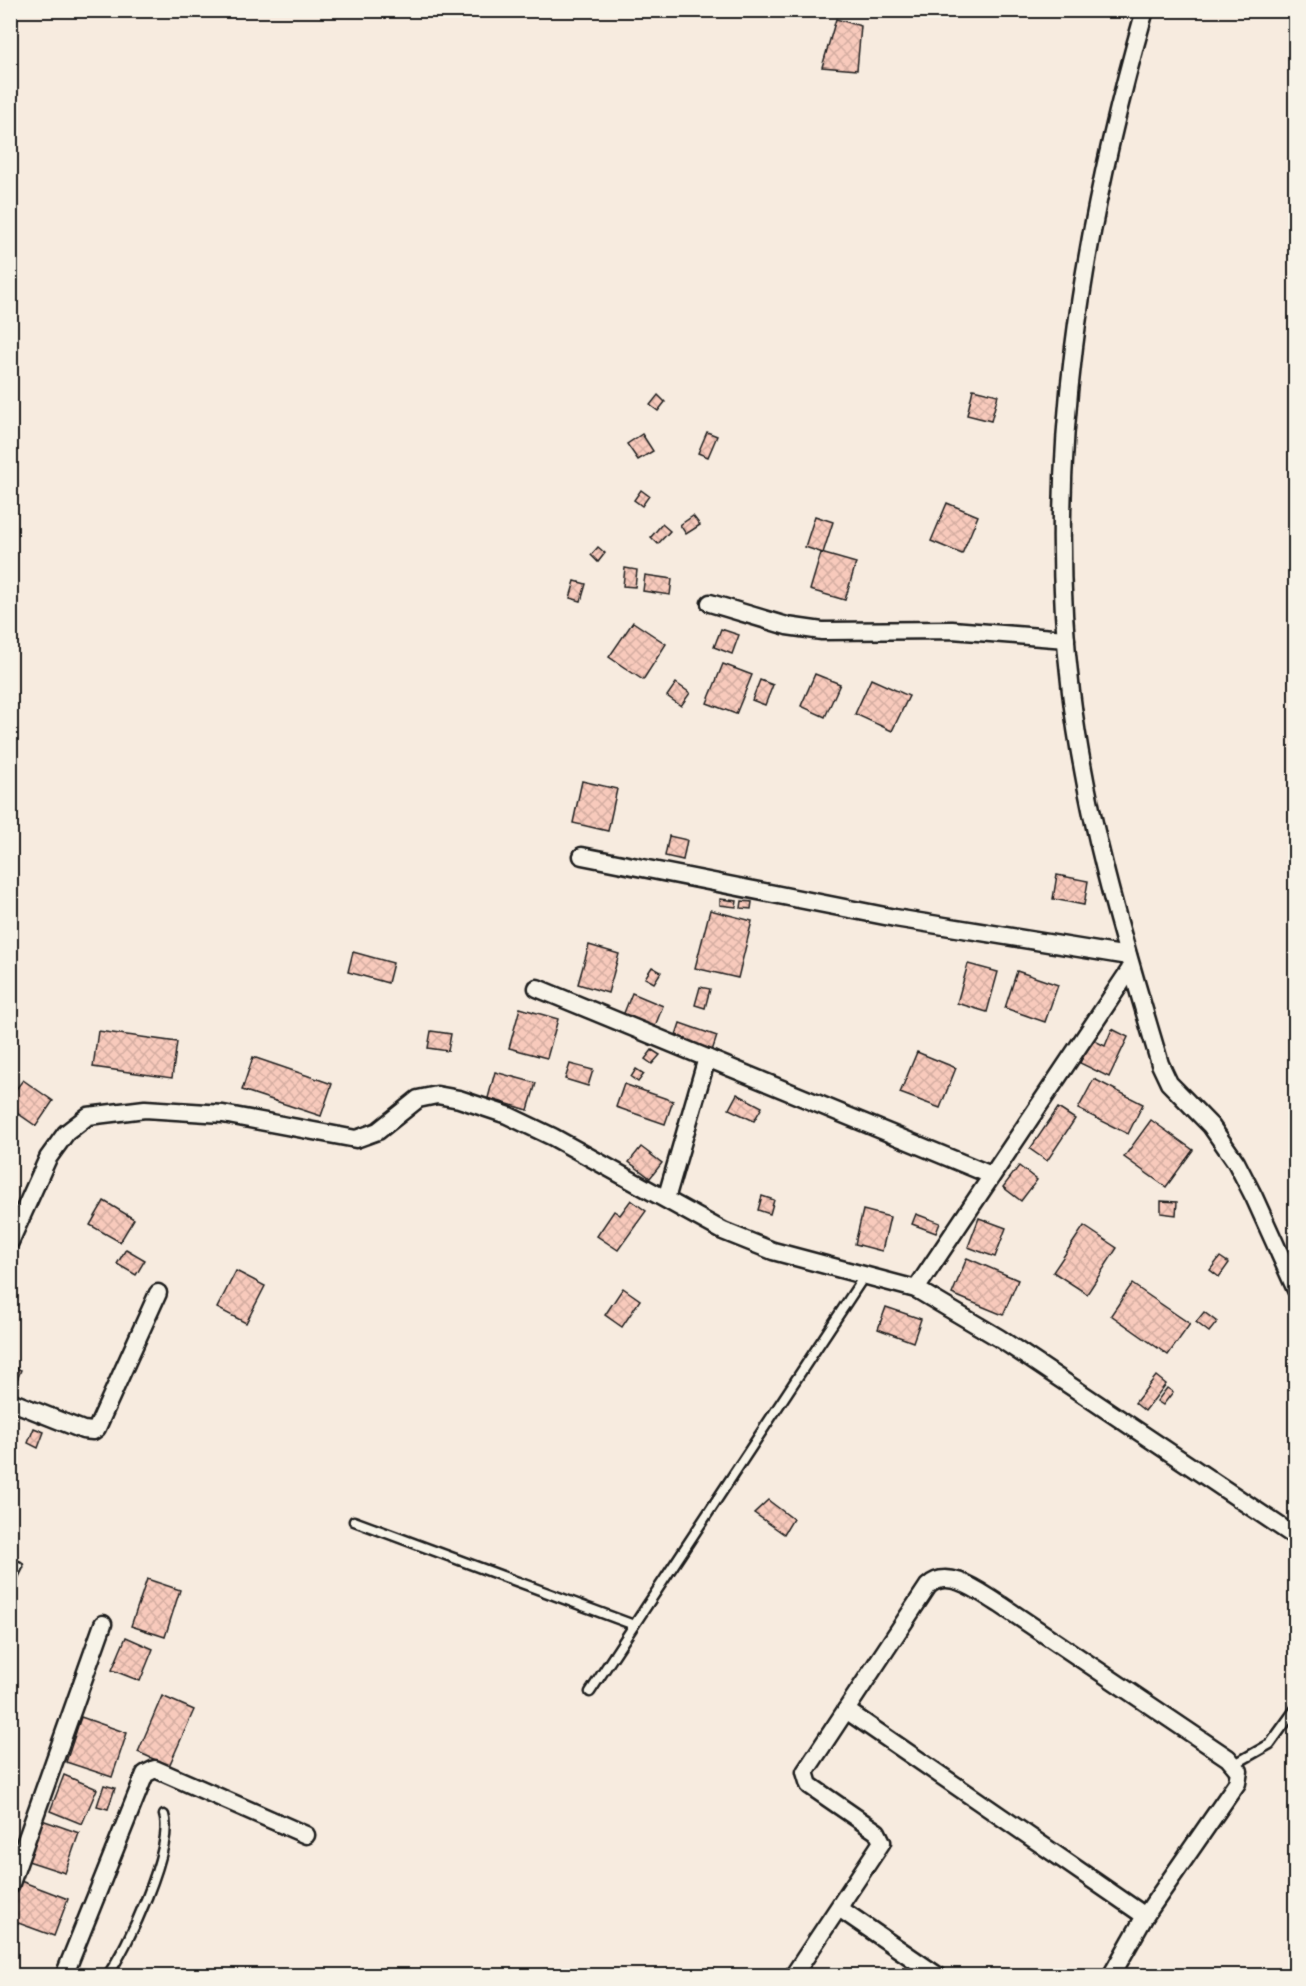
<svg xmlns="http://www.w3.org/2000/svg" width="1306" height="1986" viewBox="0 0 1306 1986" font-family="'Playpen Sans',sans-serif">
  <defs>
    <pattern id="building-cross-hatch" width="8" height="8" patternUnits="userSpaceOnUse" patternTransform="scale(1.5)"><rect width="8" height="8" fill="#f8cabc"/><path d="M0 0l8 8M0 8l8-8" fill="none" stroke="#d4ada1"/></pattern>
  </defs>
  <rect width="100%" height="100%" fill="#f7ebdf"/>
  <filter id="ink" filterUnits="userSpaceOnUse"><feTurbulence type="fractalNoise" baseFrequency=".0167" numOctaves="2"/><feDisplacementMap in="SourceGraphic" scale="12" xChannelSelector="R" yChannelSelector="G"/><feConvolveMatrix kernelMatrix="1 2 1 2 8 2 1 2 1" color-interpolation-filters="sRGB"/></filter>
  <g filter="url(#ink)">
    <g fill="url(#building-cross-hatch)" stroke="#1c1c1c" stroke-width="1.5">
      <path d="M836,19L861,26L857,70L822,67Z"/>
      <path d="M973,389L998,395L991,421L967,415Z"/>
      <path d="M658,395L665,402L658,411L650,405Z"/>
      <path d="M707,432L717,436L708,457L698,453Z"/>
      <path d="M642,434L653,451L638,460L627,444Z"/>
      <path d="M641,490L649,496L642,506L634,500Z"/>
      <path d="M947,503L978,516L962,554L931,541Z"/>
      <path d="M693,516L700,525L686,534L680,525Z"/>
      <path d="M815,516L833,522L823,553L805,547Z"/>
      <path d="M662,524L670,531L658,544L651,537Z"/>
      <path d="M598,547L605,553L598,562L591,555Z"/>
      <path d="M821,553L856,563L845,600L810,590Z"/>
      <path d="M625,568L637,570L635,587L623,586Z"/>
      <path d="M645,575L672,579L670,595L643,591Z"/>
      <path d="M575,581L586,584L581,601L570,598Z"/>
      <path d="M633,622L666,644L643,680L609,657Z"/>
      <path d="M721,629L739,635L732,654L714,647Z"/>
      <path d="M723,664L752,675L736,714L707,703Z"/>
      <path d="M815,674L840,684L825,717L801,706Z"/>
      <path d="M871,679L909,696L892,731L855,714Z"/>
      <path d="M760,680L773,685L765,705L752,700Z"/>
      <path d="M676,683L690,693L681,706L667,696Z"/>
      <path d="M582,781L617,789L608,831L573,823Z"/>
      <path d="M669,836L687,840L683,860L665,856Z"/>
      <path d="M1057,875L1088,881L1084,905L1053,899Z"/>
      <path d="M720,899L737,901L736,907L720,905Z"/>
      <path d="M742,901L752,902L751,909L741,908Z"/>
      <path d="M710,910L752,921L738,978L695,968Z"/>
      <path d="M589,945L619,954L608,993L578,984Z"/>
      <path d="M353,952L393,963L388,983L348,972Z"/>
      <path d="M968,964L998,972L987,1012L957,1003Z"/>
      <path d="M652,967L661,972L654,983L645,978Z"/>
      <path d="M1017,971L1058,985L1045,1022L1005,1008Z"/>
      <path d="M700,987L710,989L705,1008L695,1005Z"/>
      <path d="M632,993L663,1006L653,1031L622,1018Z"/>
      <path d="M520,1008L558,1019L547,1058L509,1048Z"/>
      <path d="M680,1023L717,1036L711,1054L674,1041Z"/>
      <path d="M1112,1029L1128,1037L1109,1077L1080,1063L1091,1039L1105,1046Z"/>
      <path d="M98,1031L177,1042L172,1078L93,1067Z"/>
      <path d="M431,1031L451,1034L448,1051L428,1048Z"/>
      <path d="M652,1050L660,1055L652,1064L645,1059Z"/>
      <path d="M917,1052L956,1068L940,1108L900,1093Z"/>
      <path d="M253,1057L332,1084L321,1116L242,1090Z"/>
      <path d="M570,1064L593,1070L588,1086L565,1079Z"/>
      <path d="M636,1069L644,1074L638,1082L631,1077Z"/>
      <path d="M495,1072L536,1083L528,1110L488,1098Z"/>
      <path d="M1094,1079L1143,1104L1128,1134L1078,1109Z"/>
      <path d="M23,1080L53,1101L36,1126L10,1108V1097Z"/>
      <path d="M624,1084L673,1101L665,1124L616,1107Z"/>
      <path d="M737,1094L762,1107L754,1121L729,1109Z"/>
      <path d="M1058,1108L1075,1119L1047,1161L1030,1149Z"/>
      <path d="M1151,1120L1193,1150L1166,1187L1124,1157Z"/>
      <path d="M641,1147L662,1163L650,1178L629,1162Z"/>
      <path d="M1019,1166L1037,1180L1021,1201L1003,1187Z"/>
      <path d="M762,1196L774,1200L770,1214L758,1210Z"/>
      <path d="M631,1200L646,1211L618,1250L597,1236L614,1211L620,1215Z"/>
      <path d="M104,1201L134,1219L120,1242L90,1225Z"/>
      <path d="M1161,1201L1177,1202L1176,1215L1161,1213Z"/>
      <path d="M863,1210L890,1217L882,1251L855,1244Z"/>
      <path d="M916,1214L940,1223L936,1233L912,1224Z"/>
      <path d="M979,1218L1006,1228L995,1257L968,1247Z"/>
      <path d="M1084,1226L1117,1248L1087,1294L1053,1272Z"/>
      <path d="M126,1249L145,1260L136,1275L117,1264Z"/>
      <path d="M1220,1257L1229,1263L1219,1277L1210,1270Z"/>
      <path d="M967,1258L1018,1280L1003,1315L952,1294Z"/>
      <path d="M236,1271L265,1286L246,1323L217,1308Z"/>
      <path d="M1132,1284L1190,1324L1168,1355L1111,1315Z"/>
      <path d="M623,1288L640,1300L622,1327L605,1315Z"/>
      <path d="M886,1307L921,1319L913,1342L878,1329Z"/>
      <path d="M1204,1312L1217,1322L1209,1332L1196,1322Z"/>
      <path d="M10,1366L21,1370L11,1395L10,1394Z"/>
      <path d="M1156,1376L1166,1384L1145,1411L1135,1403Z"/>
      <path d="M1167,1388L1173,1392L1163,1405L1157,1401Z"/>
      <path d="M34,1428L44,1432L38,1448L28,1443Z"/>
      <path d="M768,1500L793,1519L784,1534L754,1513Z"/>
      <path d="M147,1579L180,1590L165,1637L131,1626Z"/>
      <path d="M126,1637L153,1649L140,1681L112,1670Z"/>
      <path d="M162,1696L194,1710L169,1766L138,1752Z"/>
      <path d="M81,1717L127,1733L112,1777L66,1762Z"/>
      <path d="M64,1775L97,1789L82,1824L50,1811Z"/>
      <path d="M104,1785L115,1788L108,1809L97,1806Z"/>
      <path d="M42,1820L79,1833L65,1873L28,1861Z"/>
      <path d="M18,1880L68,1899L54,1936L10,1920V1901Z"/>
    </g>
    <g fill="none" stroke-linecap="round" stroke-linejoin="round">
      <g stroke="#1c1c1c" stroke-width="13">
        <g id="service">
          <path d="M354,1521L634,1625"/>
          <path d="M10,1582L18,1566"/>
          <path d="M590,1692L865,1275"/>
          <path d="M1235,1764L1270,1744L1296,1708"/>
          <path d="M107,1976C127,1949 175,1846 164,1815"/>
        </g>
      </g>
      <g stroke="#1c1c1c" stroke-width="21">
        <g id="minor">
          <path d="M1145,10C1082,230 1043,464 1071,692C1086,818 1124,943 1160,1064L1169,1083L1211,1126L1236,1162L1254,1197L1296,1290"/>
          <path d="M710,603L787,626L822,631L952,630L1066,639"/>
          <path d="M582,856L895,918L1128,956"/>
          <path d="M537,988L991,1175"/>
          <path d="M666,1199L707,1058"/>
          <path d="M10,1242L48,1158L66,1133L88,1116L145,1109L223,1114L356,1139L378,1131L418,1099L437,1095L459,1099L507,1115L553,1137L723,1231L773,1251L916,1289L999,1338L1296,1537"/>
          <path d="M916,1289L1131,968"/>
          <path d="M10,1401L83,1430L93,1431L97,1428L158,1293"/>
          <path d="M846,1710L1145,1916"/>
          <path d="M10,1886L103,1624"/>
          <path d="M839,1908L938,1976"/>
          <path d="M64,1976L145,1774L155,1769L306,1835"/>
          <path d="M793,1976L882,1842L877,1832L809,1785L805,1772L928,1586C949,1566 982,1594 1001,1605L1228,1758L1239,1771L1237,1783L1145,1916L1111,1976"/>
        </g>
      </g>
      <use href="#service" stroke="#f7f3e8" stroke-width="8"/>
      <use href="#minor" stroke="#f7f3e8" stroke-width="16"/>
    </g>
  </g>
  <rect width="1306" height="1986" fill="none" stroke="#f7f3e8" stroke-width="36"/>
  <rect x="18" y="18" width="1270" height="1950" fill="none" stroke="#1c1c1c" stroke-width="2" filter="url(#ink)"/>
</svg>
